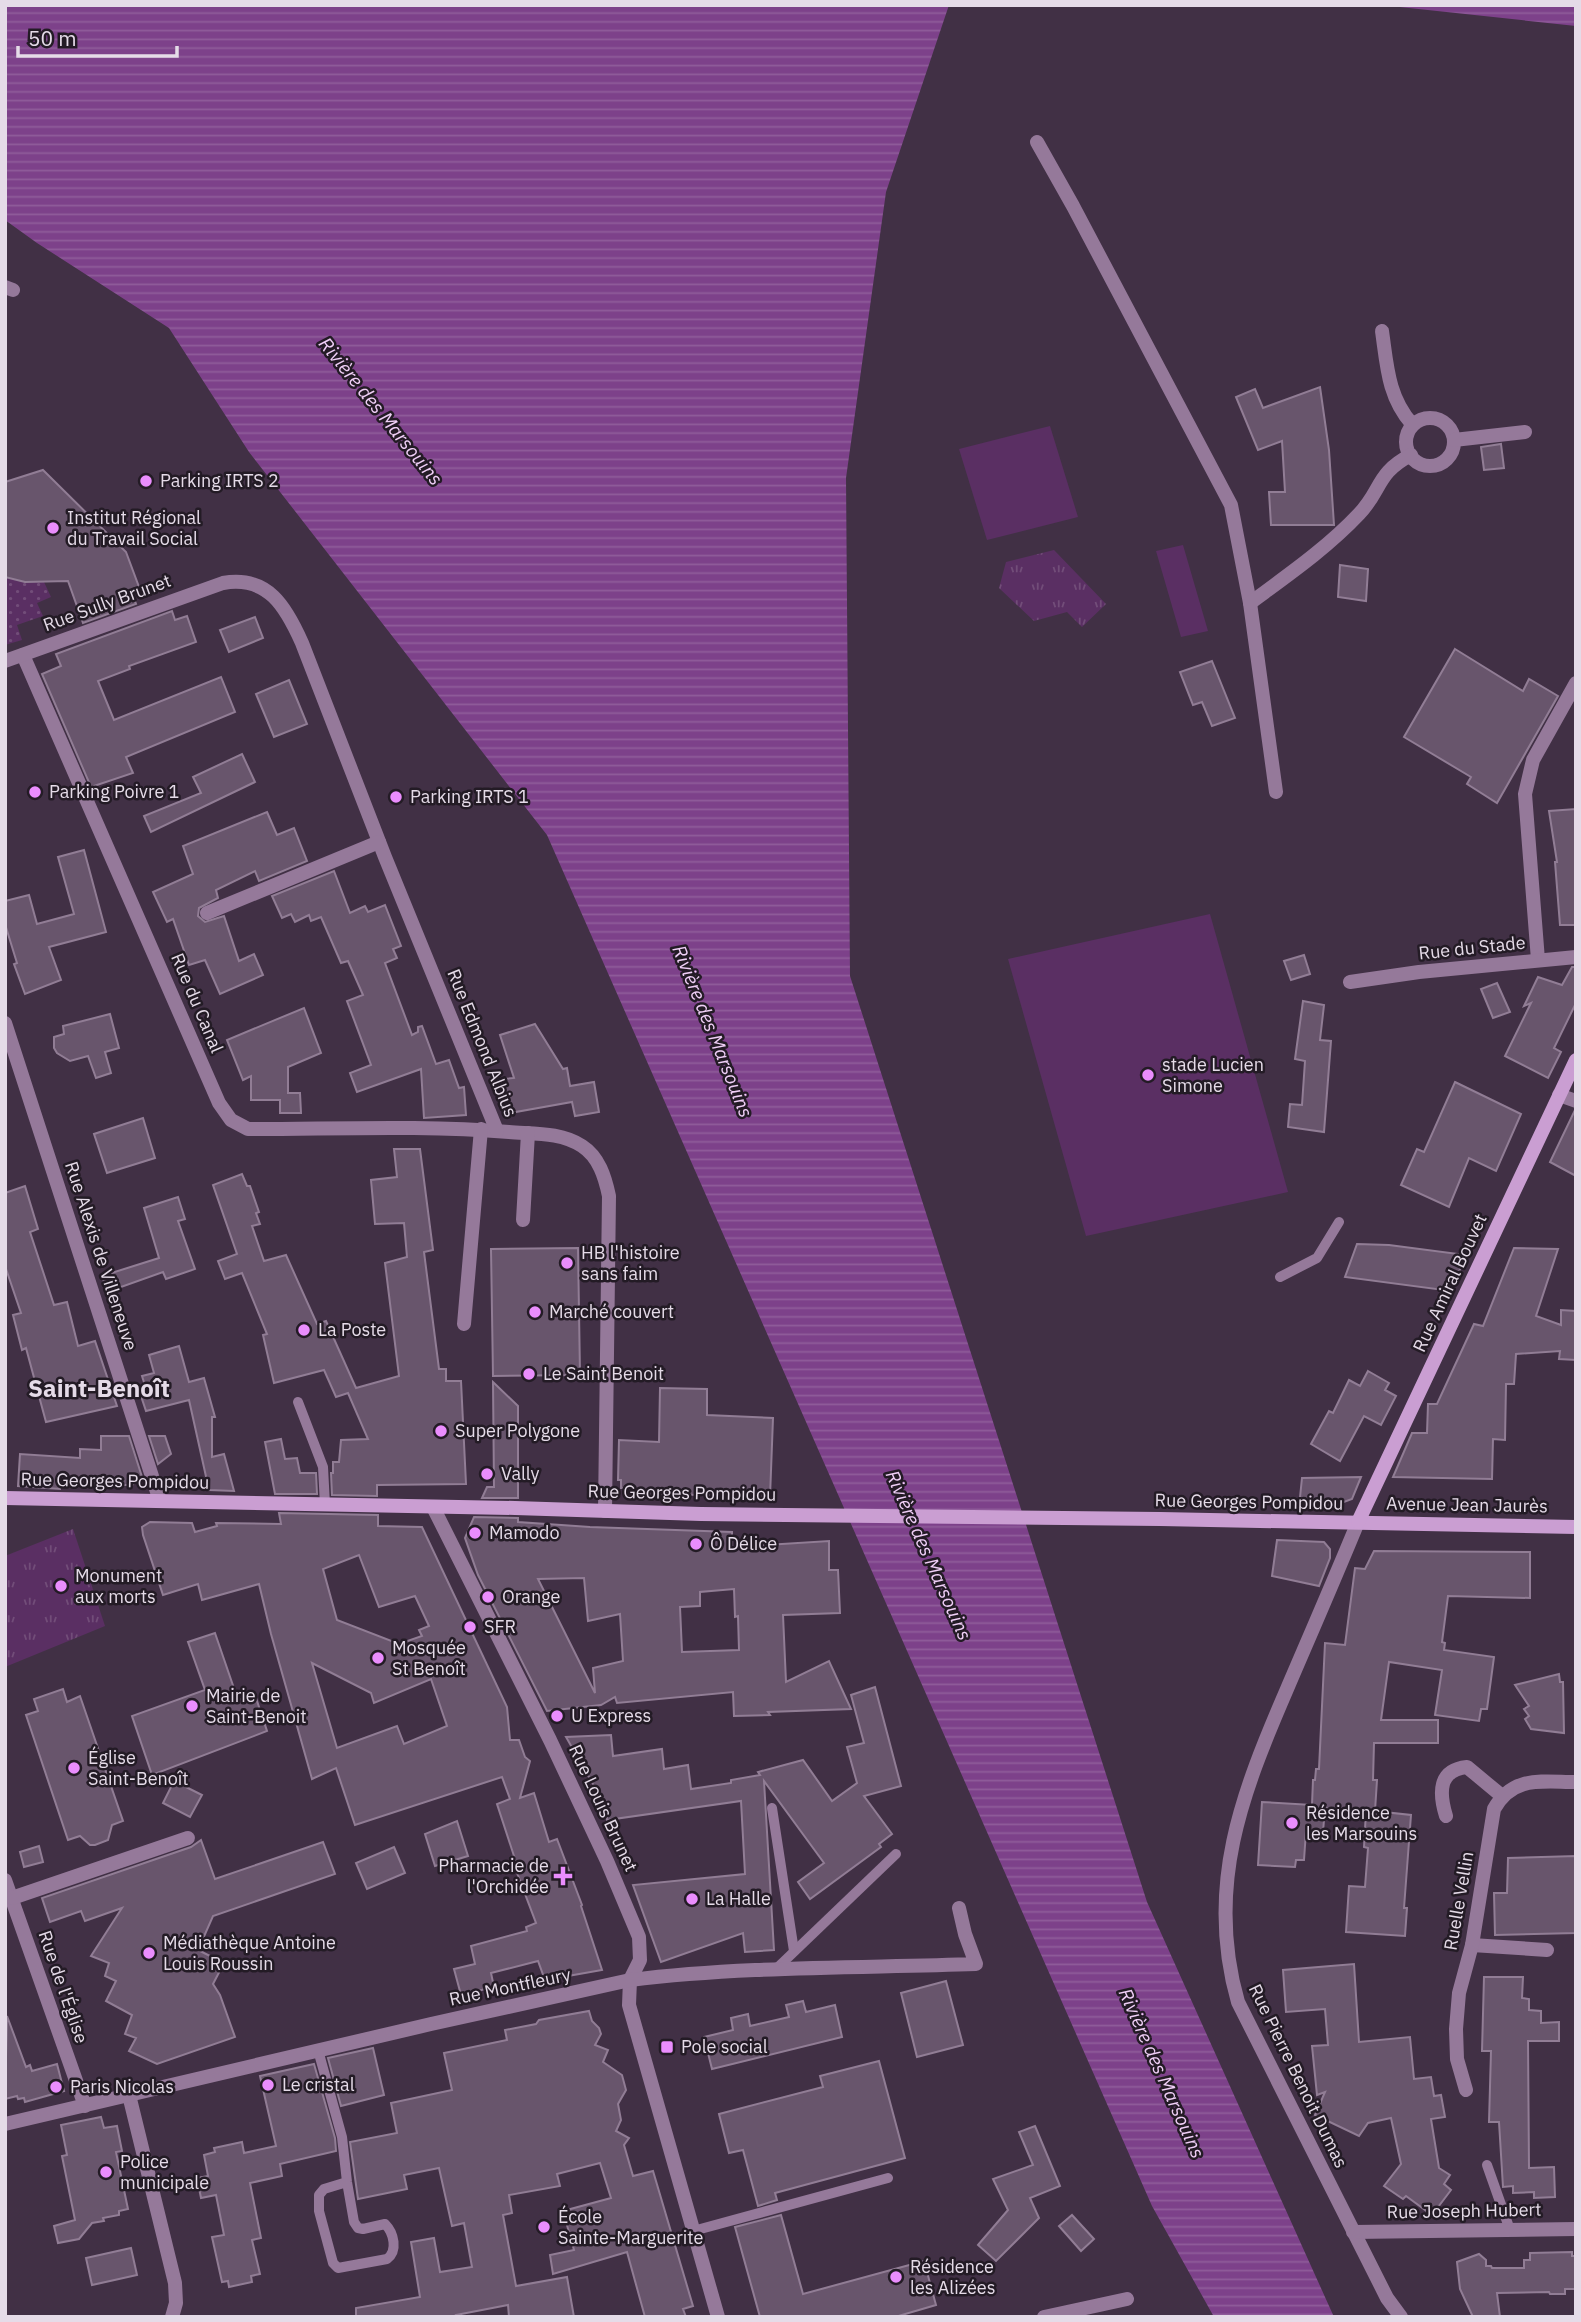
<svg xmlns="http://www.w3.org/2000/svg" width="1581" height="2322" viewBox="0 0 1581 2322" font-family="'IBM Plex Sans',sans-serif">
  <defs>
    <pattern id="grass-dots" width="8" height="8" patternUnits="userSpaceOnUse" patternTransform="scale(1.75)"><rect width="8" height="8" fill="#5a2f63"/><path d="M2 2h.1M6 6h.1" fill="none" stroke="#724d79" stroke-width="1.8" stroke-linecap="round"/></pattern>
    <pattern id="park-tufts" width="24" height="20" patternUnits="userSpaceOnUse" patternTransform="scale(1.75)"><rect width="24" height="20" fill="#5a2f63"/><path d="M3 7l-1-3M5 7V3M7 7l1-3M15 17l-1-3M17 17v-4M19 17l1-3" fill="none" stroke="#724d79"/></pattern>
    <pattern id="water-rules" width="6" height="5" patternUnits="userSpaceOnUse" patternTransform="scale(1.75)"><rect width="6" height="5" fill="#7d418a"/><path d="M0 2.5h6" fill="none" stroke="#8f5c9a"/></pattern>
  </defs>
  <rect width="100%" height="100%" fill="#413045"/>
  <path fill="url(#grass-dots)" d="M5,577L25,582H44L51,597L37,603L43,616L17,625L22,640L5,645Z"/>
  <g fill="url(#park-tufts)">
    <path d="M1054,550L1106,604L1082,627L1067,612L1034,621L999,588L1006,562Z"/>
    <path d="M73,1529L105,1626L5,1667V1556Z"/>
  </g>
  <g fill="#5a2f63">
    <path d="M1050,426L1078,517L987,540L959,449Z"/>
    <path d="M1183,545L1208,631L1181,637L1156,551Z"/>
    <path d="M1210,914L1288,1192L1086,1236L1008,959Z"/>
  </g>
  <g fill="url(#water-rules)">
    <path d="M5,5H949L886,192L846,478L850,976L1147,1902L1334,2317H1214L1152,2206L547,835L249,452L169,328L37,243L5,220Z"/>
    <path d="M1381,5H1576V26Z"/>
  </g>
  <g fill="#68556c" stroke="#917d95" stroke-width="2" fill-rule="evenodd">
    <path d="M1320,387L1329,450L1334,525H1271L1269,492H1285L1282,441L1258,450L1236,397L1255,389L1263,408Z"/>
    <path d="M1501,444L1504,468L1484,470L1481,447Z"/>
    <path d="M43,470L126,552L139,587L131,590L136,604L83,623L68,581L25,582L5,577V482Z"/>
    <path d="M1340,565L1368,569L1366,601L1338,597Z"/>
    <path d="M172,611L175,620L187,616L196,642L129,666L130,669L98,681L114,720L221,677L235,712L126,757L133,773L91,787L42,674L61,666L56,654Z"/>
    <path d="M255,617L263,638L229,652L220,630Z"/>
    <path d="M1455,649L1523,691L1529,679L1558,696L1497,803L1467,784L1471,777L1404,737Z"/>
    <path d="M1212,661L1235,718L1212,726L1202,702L1193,705L1180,672Z"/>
    <path d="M289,680L307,724L274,737L256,694Z"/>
    <path d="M242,754L255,782L151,832L144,816L201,793L193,777Z"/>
    <path d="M1576,809V925H1560L1555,862H1557L1549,811Z"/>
    <path d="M267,812L277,835L294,828L307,861L259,881L255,871L216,890L218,898L199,908L198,916L205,922L224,916L239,961L254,954L263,975L220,994L205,960L189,965L173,919L167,922L153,892L193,874L183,846Z"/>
    <path d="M84,850L106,932L49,947L61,980L25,994L14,964L17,963L5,924V901L29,895L37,924L74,914L58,857Z"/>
    <path d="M334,871L350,913L365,906L368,912L385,905L401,946L393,949L397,958L385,963L412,1035L418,1032V1027L422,1026L436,1064L449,1060L459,1088L464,1087L466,1115L424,1118L421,1069L357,1092L350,1073L371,1065L347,1001L363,995L348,961L341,963L321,917L311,921L309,915L295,922L291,914L282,918L272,896Z"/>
    <path d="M1304,955L1310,974L1291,980L1284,961Z"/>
    <path d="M1572,967H1576V1003L1554,1048L1561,1052L1548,1078L1505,1056L1531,1003L1524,1006L1538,977L1562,985Z"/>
    <path d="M1497,983L1510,1012L1493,1018L1481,989Z"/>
    <path d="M1303,1001L1324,1005L1320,1040L1331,1041L1324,1132L1288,1127L1290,1104L1302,1105L1305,1061L1295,1059Z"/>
    <path d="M304,1008L321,1053L288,1067V1093H300L301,1113H280V1100H251V1076L243,1080L227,1040Z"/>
    <path d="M110,1014L119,1048L105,1052L111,1073L96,1078L88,1056L70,1061L57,1053L54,1048V1037L64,1034L63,1026Z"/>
    <path d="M535,1024L563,1069L567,1068L570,1086L594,1082L599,1112L575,1116L572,1102L510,1113L504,1079L514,1078L500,1035Z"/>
    <path d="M1455,1082L1521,1114L1496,1171L1469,1158L1449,1207L1401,1185L1417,1149L1424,1152Z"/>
    <path d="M1575,1110H1576V1176L1550,1162Z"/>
    <path d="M143,1118L155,1158L107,1173L94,1134Z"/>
    <path d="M394,1149H420L433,1250L424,1252L439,1369H446V1381H461L466,1484L377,1485V1496L332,1495L331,1473H333V1462H339L341,1440L368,1439L348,1393L336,1397L324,1370L274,1383L263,1335L267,1334L242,1273L225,1279L218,1261L237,1254L213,1185L242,1174L247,1186H250L259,1212L256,1213L260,1224L252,1226L264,1261L286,1255L317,1324L326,1321L356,1388L399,1376L385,1263L407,1257L404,1223L375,1224L371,1180L397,1177Z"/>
    <path d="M25,1186L38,1229L30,1232L54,1305L67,1302L78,1346L95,1341L117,1406L46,1422L26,1348L22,1350L13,1315L21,1313L5,1266V1193Z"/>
    <path d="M178,1197L185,1219L178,1221L195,1269L166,1279L163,1272L107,1292L102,1276L159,1258L144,1208Z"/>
    <path d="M1357,1244L1389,1245L1466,1255L1451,1291L1345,1277Z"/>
    <path d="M578,1248L580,1375L493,1376L491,1249Z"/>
    <path d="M1514,1248L1558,1249L1536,1316L1561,1325V1310L1576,1311V1360L1559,1359L1560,1351L1516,1354L1514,1384H1506L1505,1440L1493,1439L1492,1479L1393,1477L1412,1433H1427L1428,1404H1437L1474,1324L1483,1326Z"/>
    <path d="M179,1346L189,1382L204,1378L215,1417H212V1457L224,1454L234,1491L209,1490L189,1400L146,1411L140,1393L147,1392L142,1376L154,1373L149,1355Z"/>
    <path d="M1368,1371L1389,1383L1385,1390L1396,1396L1381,1425L1364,1416L1340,1461L1311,1444L1329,1411L1333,1413L1349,1380L1360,1386Z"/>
    <path d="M493,1382L518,1406V1498H482L487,1487H494Z"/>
    <path d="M660,1388L707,1389V1415L773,1418L770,1497L628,1493V1488H621V1480H618L619,1440L659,1442Z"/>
    <path d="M101,1436H129L142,1477L132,1485H84L60,1486V1489L18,1486L20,1454L80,1458V1449L101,1450Z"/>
    <path d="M149,1436H165L171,1454L158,1464Z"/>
    <path d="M281,1439L285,1459L297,1458L300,1473H316L317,1494H275L265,1442Z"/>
    <path d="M1361,1477L1352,1499L1325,1509L1299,1507L1302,1478Z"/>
    <path d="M279,1513L378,1515V1526L422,1527L507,1707L510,1740H519L525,1757L530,1761L520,1798L534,1793L549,1842L557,1839L582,1905L581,1906L602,1970L545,1980L538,1961L491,1973L494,1987L461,1995L454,1969L475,1964L471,1946L527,1931L526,1927L536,1923L511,1857L514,1856L497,1804L510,1799L502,1777L355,1825L336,1768L312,1779L271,1634L259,1584L202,1600L198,1584L163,1595L143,1535L142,1527L150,1522L192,1523L195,1532L217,1526L216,1523L281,1524ZM359,1555L379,1607L415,1596L429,1626L419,1630L422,1636L399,1644L337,1620L323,1569ZM312,1663L371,1693L374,1703L431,1679L447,1726L404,1744L397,1726L337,1748Z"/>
    <path d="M474,1517L518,1518V1522L590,1527L732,1532V1547L829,1541V1570H838L840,1613L783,1615L786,1682L829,1661L851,1709L768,1712L770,1715L734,1716L733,1692L617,1703L615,1697L601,1705L547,1711L478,1575L465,1538ZM584,1578L588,1621L620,1614L623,1661L593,1668L595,1693L538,1579ZM734,1589L735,1617L738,1616L739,1650L682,1652L680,1607L700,1606V1592Z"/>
    <path d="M1277,1540L1324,1542L1330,1549V1558L1319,1586L1272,1576Z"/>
    <path d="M1374,1551L1530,1552V1598L1448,1596L1442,1642L1445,1643L1444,1650L1494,1657L1487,1709H1481L1479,1721L1435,1715L1442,1670L1389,1662L1381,1720H1438V1743H1374L1373,1780H1377L1375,1811L1411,1815L1404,1908H1407L1405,1936L1346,1932L1349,1886L1365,1887L1368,1848L1364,1847L1366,1811L1325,1808L1323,1832L1306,1831L1304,1860H1296L1295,1867L1258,1865L1262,1802L1312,1805L1313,1780H1315L1316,1769H1319L1325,1643L1345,1645L1355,1568L1365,1569Z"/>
    <path d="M215,1633L238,1700L255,1695L267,1731L152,1775L132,1716L205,1690L188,1642Z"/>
    <path d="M1559,1674L1560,1682H1563L1564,1733L1531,1729L1525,1719L1529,1716L1524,1709L1529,1706L1515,1685Z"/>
    <path d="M875,1687L901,1786L864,1796L892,1834L879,1844L881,1847L810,1899L798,1882L824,1863L764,1781L774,1950L745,1952L743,1933L661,1962L633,1885L745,1874L741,1801L607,1820L605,1805L566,1737L611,1735L613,1756L662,1749L664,1769L688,1765L691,1789L731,1783V1780L760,1775L758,1772L803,1760L832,1801L857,1783L847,1747L864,1743L851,1695Z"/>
    <path d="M63,1689L67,1702L80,1696L123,1821L112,1825L108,1840L95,1845H90L80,1836L68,1840L26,1715L38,1711L34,1699Z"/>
    <path d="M174,1781L202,1795L190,1817L163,1803Z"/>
    <path d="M457,1821L468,1856L435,1866L425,1834Z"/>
    <path d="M201,1840L215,1879L323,1842L335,1874L213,1916L198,1950L224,1963L213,1984L220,1995L235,2037L157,2064L129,2051L136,2038L125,2034L132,2015L106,2001L116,1981L105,1976L109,1963L91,1956L122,1908L85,1921L81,1911L50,1922L42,1898L191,1847Z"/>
    <path d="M39,1846L43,1862L24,1867L20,1852Z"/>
    <path d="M394,1847L405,1873L367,1889L356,1863Z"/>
    <path d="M1576,1856V1933L1495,1935L1494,1893H1507L1508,1858Z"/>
    <path d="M1354,1964L1359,2042L1410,2037L1414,2079L1431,2077L1434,2096L1441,2095L1445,2117L1431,2119L1439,2168L1450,2175L1444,2184L1451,2190L1432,2215L1406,2196L1403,2199L1384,2186L1401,2164L1391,2118L1368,2123L1359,2136L1315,2115L1325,2092L1317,2095L1312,2046L1328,2045L1325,2009L1286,2012L1283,1970Z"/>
    <path d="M1484,1977H1523L1522,1998L1529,1999V2010L1541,2011V2023L1559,2022V2041H1528L1529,2168L1554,2167L1555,2197L1534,2198V2192L1513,2193V2186L1503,2187L1499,2122H1489L1491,2051H1482Z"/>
    <path d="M946,1981L963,2045L917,2057L901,1993Z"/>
    <path d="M803,2001L806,2012L835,2005L842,2037L712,2069L704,2037L733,2030L731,2018L748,2014L750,2026L789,2017L786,2005Z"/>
    <path d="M589,2011L592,2021L599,2028L601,2034L595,2045L608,2050L603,2062L622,2075L626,2090L618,2104L621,2120L616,2131L629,2138L624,2145L633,2176L653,2171L693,2306L683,2309L686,2317H645L627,2252L553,2274L550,2255L574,2250L563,2211L611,2198L600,2163L557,2174L560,2186L509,2195L512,2213L503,2215L516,2286L567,2277L574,2317H509L508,2305L456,2315L457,2317H356V2308L420,2297L411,2242L434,2238L440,2272L472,2267L464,2223L452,2226L439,2168L404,2175L407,2189L358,2199L350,2142L397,2133L391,2103L452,2090L444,2053L507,2040L505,2030L536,2024L539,2020Z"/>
    <path d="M7,2016L26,2067L30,2065L32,2071L57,2064L64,2091L25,2102L24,2098L18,2099L17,2096L5,2099Z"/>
    <path d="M373,2048L384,2095L341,2106L328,2058Z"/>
    <path d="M879,2061L905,2158L775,2193L777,2200L758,2206L743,2150L729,2153L719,2114L823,2087L820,2076Z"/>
    <path d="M314,2064L335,2138L336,2151L280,2164L282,2176L250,2183L261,2238L252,2240L260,2274L251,2276L252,2282L229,2287L228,2281L222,2282L212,2237L224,2235L216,2195L201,2198L197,2178L208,2176L204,2155L215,2152L214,2148L242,2142L244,2153L276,2146L260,2076Z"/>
    <path d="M101,2117L104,2128L117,2126L122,2151L116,2152L128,2209L119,2211V2215L103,2218L104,2221L92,2223L79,2239L58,2243L54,2226L75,2220L62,2156L67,2155L61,2125Z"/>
    <path d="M1035,2126L1060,2186L1030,2198L1039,2218L996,2261L978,2245L1008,2210L993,2179L1033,2165L1019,2132Z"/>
    <path d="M781,2215L803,2294L924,2261L936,2305L895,2317H760L735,2227Z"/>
    <path d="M1072,2215L1094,2239L1081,2251L1059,2226Z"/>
    <path d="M131,2248L137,2275L92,2285L86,2258Z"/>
    <path d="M1572,2252V2256H1576V2289H1565V2294H1550L1549,2292L1497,2293L1500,2317H1473L1460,2289L1457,2262L1479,2254L1486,2260V2266H1491L1492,2268H1524V2260H1530V2253Z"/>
  </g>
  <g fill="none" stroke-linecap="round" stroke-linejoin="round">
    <g stroke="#95799a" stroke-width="10">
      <path d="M1280,1277L1317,1258L1339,1222"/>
      <path d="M298,1402L323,1467L325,1505"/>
      <path d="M772,1808L794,1951"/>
      <path d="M775,1970L896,1854"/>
      <path d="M318,2050L342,2137L347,2182L354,2222L358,2228L363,2229L385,2224C394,2233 398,2251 387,2259L338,2268L333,2263L319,2211V2195L324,2189L347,2182"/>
      <path d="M1487,2165L1510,2230"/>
      <path d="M693,2231L888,2178"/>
    </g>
    <g stroke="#95799a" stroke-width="14">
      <path d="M1037,142L1073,206L1231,505L1250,603L1276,792"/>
      <path d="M5,287L13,290"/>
      <path d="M1382,331C1387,366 1388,397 1412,424"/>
      <circle cx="1430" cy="442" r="24"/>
      <path d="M1454,440L1525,432"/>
      <path d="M1250,603C1288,575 1327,548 1359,514C1382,490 1376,473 1411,455"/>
      <path d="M23,655L219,1103L231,1120L248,1129C335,1129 423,1125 509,1132C534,1134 561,1132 582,1146C599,1157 605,1177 609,1196L605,1511"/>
      <path d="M5,661L223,583C268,575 286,607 302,643L385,857L497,1131"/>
      <path d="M207,913L379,842"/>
      <path d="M1538,960L1525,794L1533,760L1576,683"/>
      <path d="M1350,982L1419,972L1576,957"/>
      <path d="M5,1023L160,1501"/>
      <path d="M1559,1095L1576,1101"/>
      <path d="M523,1220L528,1133"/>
      <path d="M464,1324L481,1129"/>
      <path d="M433,1507L550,1740L607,1861L639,1937L640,1960L630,1980L629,2005L718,2317"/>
      <path d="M1358,1522C1335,1578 1311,1633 1287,1689C1242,1793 1205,1887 1238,2002L1387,2298L1401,2317"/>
      <path d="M1446,1816C1439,1793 1438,1770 1467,1767L1502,1796"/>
      <path d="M5,1880L85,2106"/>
      <path d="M12,1898L188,1838"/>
      <path d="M1472,1945L1547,1950"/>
      <path d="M1466,2090L1457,2059L1456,2029L1459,1993L1472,1945L1494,1809C1513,1775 1542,1782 1576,1782"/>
      <path d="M129,2095L175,2283L176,2303L172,2317"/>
      <path d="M5,2124L431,2024L630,1980C744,1966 861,1968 976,1964L965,1934L959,1908"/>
      <path d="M1353,2232L1576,2229"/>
      <path d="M1044,2317L1127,2299"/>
    </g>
    <g stroke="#ca9ed2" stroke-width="14">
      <path d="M5,1498L515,1508L701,1514L1160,1519L1576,1527"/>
      <path d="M1358,1522L1576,1060"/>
    </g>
  </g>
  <g fill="#ea8dfd" stroke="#231b25" stroke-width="2.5">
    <circle cx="146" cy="481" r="7"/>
    <circle cx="53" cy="528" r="7"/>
    <circle cx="35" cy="792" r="7"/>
    <circle cx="396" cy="797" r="7"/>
    <circle cx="1148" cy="1075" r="7"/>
    <circle cx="567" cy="1263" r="7"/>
    <circle cx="535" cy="1312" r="7"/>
    <circle cx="304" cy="1330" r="7"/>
    <circle cx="529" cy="1374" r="7"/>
    <circle cx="441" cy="1431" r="7"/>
    <circle cx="487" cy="1474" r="7"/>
    <circle cx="475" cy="1533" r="7"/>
    <circle cx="696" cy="1544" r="7"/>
    <circle cx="61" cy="1586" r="7"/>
    <circle cx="488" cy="1597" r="7"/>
    <circle cx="470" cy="1627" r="7"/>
    <circle cx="378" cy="1658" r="7"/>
    <circle cx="192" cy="1706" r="7"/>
    <circle cx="557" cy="1716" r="7"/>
    <circle cx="74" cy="1768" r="7"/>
    <circle cx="1292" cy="1823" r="7"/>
    <path d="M559.5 1865.5h7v7h7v7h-7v7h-7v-7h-7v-7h7z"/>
    <circle cx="692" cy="1899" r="7"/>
    <circle cx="149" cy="1953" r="7"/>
    <rect x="660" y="2040" width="14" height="14" rx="3.5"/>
    <circle cx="268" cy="2085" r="7"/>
    <circle cx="56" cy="2087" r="7"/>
    <circle cx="106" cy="2172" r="7"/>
    <circle cx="544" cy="2227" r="7"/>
    <circle cx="896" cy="2277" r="7"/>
  </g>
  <g text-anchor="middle" stroke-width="5" stroke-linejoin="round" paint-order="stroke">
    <g font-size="18" fill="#e5dbe8" stroke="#231b25" text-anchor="start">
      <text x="160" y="487">Parking IRTS 2</text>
      <text x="67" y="524">Institut Régional<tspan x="67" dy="21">du Travail Social</tspan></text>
      <text x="49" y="798">Parking Poivre 1</text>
      <text x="410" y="803">Parking IRTS 1</text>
      <text x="1162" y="1071">stade Lucien<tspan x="1162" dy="21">Simone</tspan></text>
      <text x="581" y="1259">HB l'histoire<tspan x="581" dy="21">sans faim</tspan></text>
      <text x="549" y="1318">Marché couvert</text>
      <text x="318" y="1336">La Poste</text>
      <text x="543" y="1380">Le Saint Benoit</text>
      <text x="455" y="1437">Super Polygone</text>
      <text x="501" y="1480">Vally</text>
      <text x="489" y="1539">Mamodo</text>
      <text x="710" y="1550">Ô Délice</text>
      <text x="75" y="1582">Monument<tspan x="75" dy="21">aux morts</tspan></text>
      <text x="502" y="1603">Orange</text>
      <text x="484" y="1633">SFR</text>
      <text x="392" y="1654">Mosquée<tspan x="392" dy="21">St Benoît</tspan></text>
      <text x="206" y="1702">Mairie de<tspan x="206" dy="21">Saint-Benoit</tspan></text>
      <text x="571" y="1722">U Express</text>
      <text x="88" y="1764">Église<tspan x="88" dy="21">Saint-Benoît</tspan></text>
      <text x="1306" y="1819">Résidence<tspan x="1306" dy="21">les Marsouins</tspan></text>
      <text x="549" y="1872" text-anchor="end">Pharmacie de<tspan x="549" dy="21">l'Orchidée</tspan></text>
      <text x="706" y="1905">La Halle</text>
      <text x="163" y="1949">Médiathèque Antoine<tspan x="163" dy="21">Louis Roussin</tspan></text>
      <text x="681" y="2053">Pole social</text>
      <text x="282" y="2091">Le cristal</text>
      <text x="70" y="2093">Paris Nicolas</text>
      <text x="120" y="2168">Police<tspan x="120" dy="21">municipale</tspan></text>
      <text x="558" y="2223">École<tspan x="558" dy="21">Sainte-Marguerite</tspan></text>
      <text x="910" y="2273">Résidence<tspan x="910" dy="21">les Alizées</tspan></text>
    </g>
    <g font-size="18" fill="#e5dbe8" stroke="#231b25">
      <text transform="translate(107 603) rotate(-20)" y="6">Rue Sully Brunet</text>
      <text transform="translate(1472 948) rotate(-6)" y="6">Rue du Stade</text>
      <text transform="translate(197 1003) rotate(67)" y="6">Rue du Canal</text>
      <text transform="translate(482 1043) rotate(68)" y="6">Rue Edmond Albius</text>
      <text transform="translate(101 1256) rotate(72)" y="6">Rue Alexis de Villeneuve</text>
      <text transform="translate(1450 1283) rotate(-65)" y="6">Rue Amiral Bouvet</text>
      <text transform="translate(115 1481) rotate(1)" y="6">Rue Georges Pompidou</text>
      <text transform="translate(682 1493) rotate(1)" y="6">Rue Georges Pompidou</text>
      <text transform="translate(1249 1502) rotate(1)" y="6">Rue Georges Pompidou</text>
      <text transform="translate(1467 1505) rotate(1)" y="6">Avenue Jean Jaurès</text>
      <text transform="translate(603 1808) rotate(65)" y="6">Rue Louis Brunet</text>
      <text transform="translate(1459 1901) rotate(-80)" y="6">Ruelle Vellin</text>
      <text transform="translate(63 1987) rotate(71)" y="6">Rue de l'Église</text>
      <text transform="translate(510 1987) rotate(-12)" y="6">Rue Montfleury</text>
      <text transform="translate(1298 2076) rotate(64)" y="6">Rue Pierre Benoit Dumas</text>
      <text transform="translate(1464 2211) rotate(-1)" y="6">Rue Joseph Hubert</text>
    </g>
    <g font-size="19" font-style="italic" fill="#f0cff7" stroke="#231b25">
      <text transform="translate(381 411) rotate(51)" y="7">Rivière des Marsouins</text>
      <text transform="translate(713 1031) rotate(68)" y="7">Rivière des Marsouins</text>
      <text transform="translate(929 1555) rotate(66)" y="7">Rivière des Marsouins</text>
      <text transform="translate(1162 2073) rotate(66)" y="7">Rivière des Marsouins</text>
    </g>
    <g font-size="24" font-weight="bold" fill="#e5dbe8" stroke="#231b25">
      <text x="99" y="1397">Saint-Benoît</text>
    </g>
  </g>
  <rect width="1581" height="2322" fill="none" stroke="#e5dbe8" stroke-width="14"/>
  <path d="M18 46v10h159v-10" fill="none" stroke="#e5dbe8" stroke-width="3.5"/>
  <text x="28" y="46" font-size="21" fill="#e5dbe8" stroke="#231b25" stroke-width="5" paint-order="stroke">50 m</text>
</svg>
